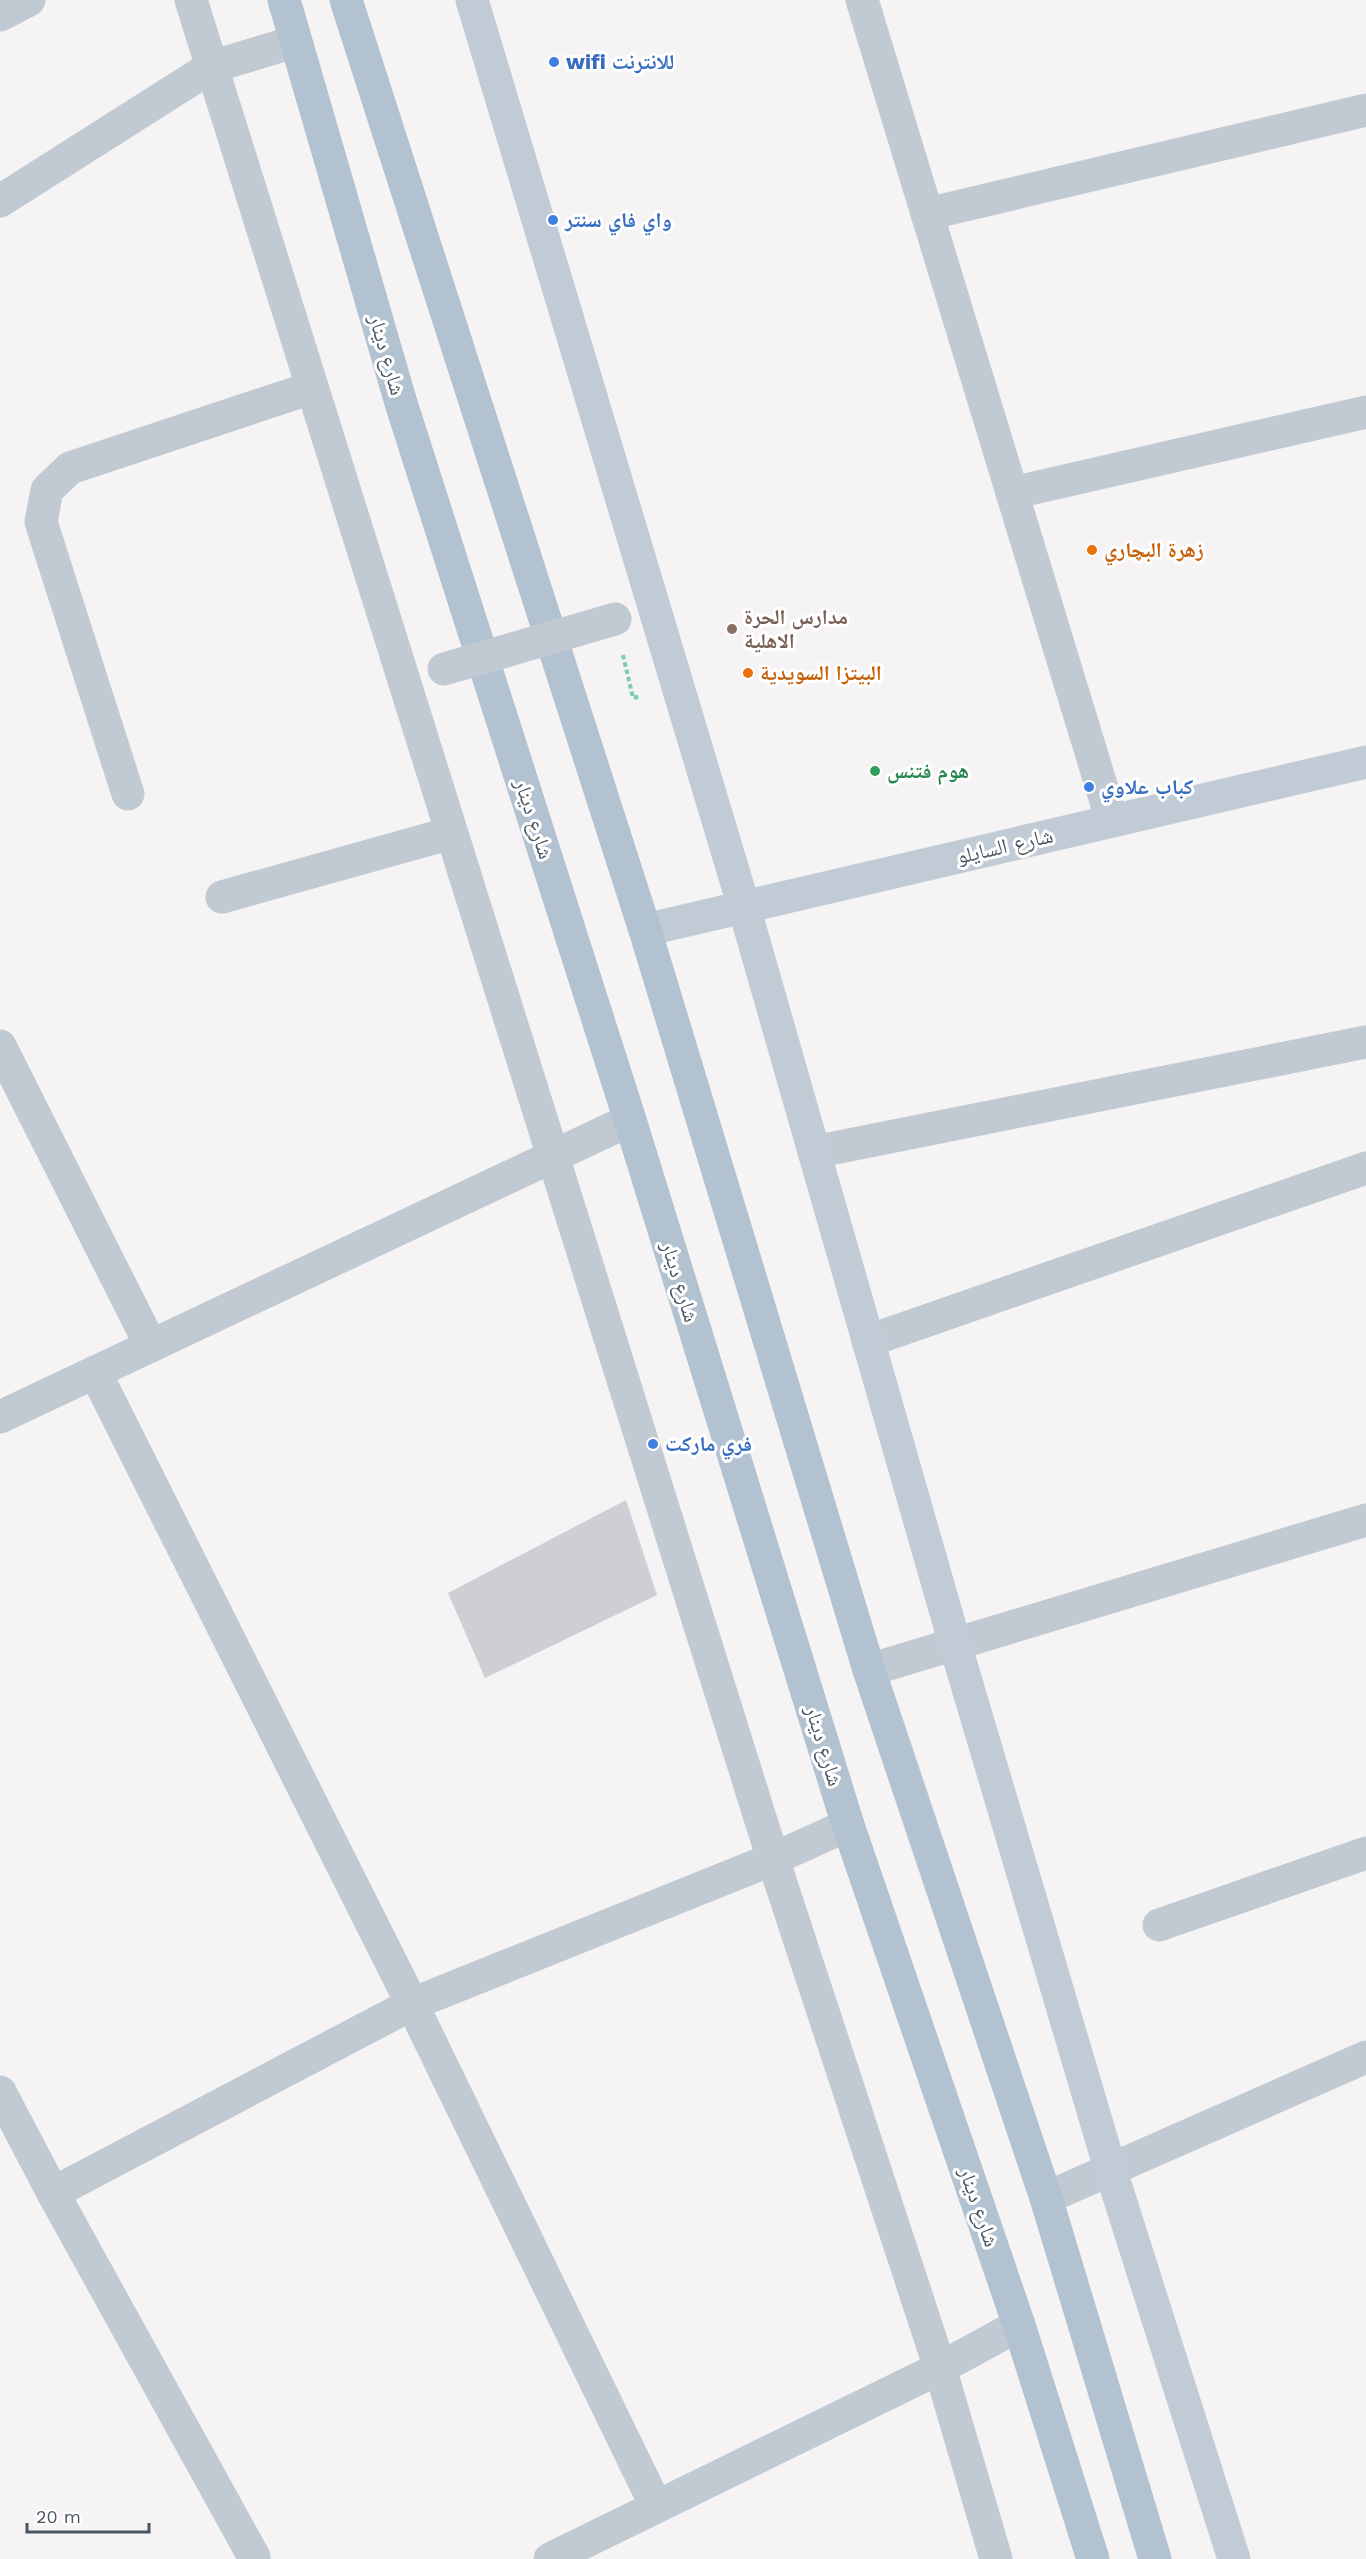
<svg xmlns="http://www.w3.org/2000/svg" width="1366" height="2559" viewBox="0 0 1366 2559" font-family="'Work Sans','Noto Naskh Arabic',sans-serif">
  <rect width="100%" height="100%" fill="#f5f3f3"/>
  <path fill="#cdcfd5" d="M626,1500L657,1595L485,1678L448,1593Z"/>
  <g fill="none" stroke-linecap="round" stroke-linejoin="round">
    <path stroke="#7ad0a6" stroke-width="4" stroke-dasharray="4.5 3" stroke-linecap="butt" d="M623,655L633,698L641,696"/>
    <g stroke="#c1cad2" stroke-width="33">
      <path d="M191,0L773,1859L940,2368L996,2559"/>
      <path d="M862,0L1112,821"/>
      <path d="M0,15L29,0"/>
      <path d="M0,201L211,67L294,42"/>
      <path d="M927,214L1366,110"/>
      <path d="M1012,493L1366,412"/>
      <path d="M128,794L41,522L47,490L70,468L311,388"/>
      <path d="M222,897L451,833"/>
      <path d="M0,1046L151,1346"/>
      <path d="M814,1152L1366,1042"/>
      <path d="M868,1341L1366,1168"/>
      <path d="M95,1372L412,2004L656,2506"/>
      <path d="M0,1417L630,1120"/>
      <path d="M869,1670L1366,1520"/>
      <path d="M1159,1925L1366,1853"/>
      <path d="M0,2092L53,2193L254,2557"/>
      <path d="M53,2193L412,2004L773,1859L848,1825"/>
      <path d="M1046,2198L1366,2057"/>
      <path d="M550,2559L940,2368L1019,2325"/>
    </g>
    <g stroke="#c1cbd6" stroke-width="33">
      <path d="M472,0L744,907L955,1644L1110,2168L1234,2559"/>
      <path d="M645,930L1366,762"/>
    </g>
    <g stroke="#b3c2d1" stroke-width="33">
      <path d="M284,0L401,403L630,1120L848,1825L1019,2325L1093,2559"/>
      <path d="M346,0L645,930L869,1670L1046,2198L1155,2559"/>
    </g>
    <path stroke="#c1cad2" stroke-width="33" d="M444,669L615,619"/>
  </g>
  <g fill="#3f7fe0" stroke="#fff" stroke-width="2">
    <circle cx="554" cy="62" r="6"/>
    <circle cx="553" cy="220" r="6"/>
    <circle cx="1089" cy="787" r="6"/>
    <circle cx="653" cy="1444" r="6"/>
  </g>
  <g fill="#e8710a" stroke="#fff" stroke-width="2">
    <circle cx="1092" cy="550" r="6"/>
    <circle cx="748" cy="673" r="6"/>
  </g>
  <circle fill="#8d6e63" stroke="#fff" stroke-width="2" cx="732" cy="629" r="6"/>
  <circle fill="#2e9e5b" stroke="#fff" stroke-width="2" cx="875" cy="771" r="6"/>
  <g text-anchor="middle" stroke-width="6" stroke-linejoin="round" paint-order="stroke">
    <g font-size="21" font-weight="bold" fill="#366cbe" stroke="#fff" text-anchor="start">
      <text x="566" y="69">wifi للانترنت</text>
      <text x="565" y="227">واي فاي سنتر</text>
      <text x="1101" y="794">كباب علاوي</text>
      <text x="665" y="1451">فري ماركت</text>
    </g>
    <g font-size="21" fill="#4a5661" stroke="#fff">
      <text transform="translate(387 355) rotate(74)" y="7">شارع دينار</text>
      <text transform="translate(534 819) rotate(72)" y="7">شارع دينار</text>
      <text transform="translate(1005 846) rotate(-13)" y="7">شارع السايلو</text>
      <text transform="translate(680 1282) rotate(73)" y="7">شارع دينار</text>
      <text transform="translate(824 1746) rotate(73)" y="7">شارع دينار</text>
      <text transform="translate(979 2207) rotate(71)" y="7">شارع دينار</text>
    </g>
    <g font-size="21" font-weight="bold" fill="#c56008" stroke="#fff" text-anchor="start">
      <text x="1104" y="557">زهرة البچاري</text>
      <text x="760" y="680">البيتزا السويدية</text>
    </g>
    <g font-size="21" font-weight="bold" fill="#785e54" stroke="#fff" text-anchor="start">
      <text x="744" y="624">مدارس الحرة<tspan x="744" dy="24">الاهلية</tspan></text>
    </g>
    <g font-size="21" font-weight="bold" fill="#27864d" stroke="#fff" text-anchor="start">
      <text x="887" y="778">هوم فتنس</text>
    </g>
  </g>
  <path d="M27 2523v9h122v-9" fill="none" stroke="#4a5661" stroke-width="3"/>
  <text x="36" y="2523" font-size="18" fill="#4a5661" stroke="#ffffff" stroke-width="4.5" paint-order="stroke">20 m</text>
</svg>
